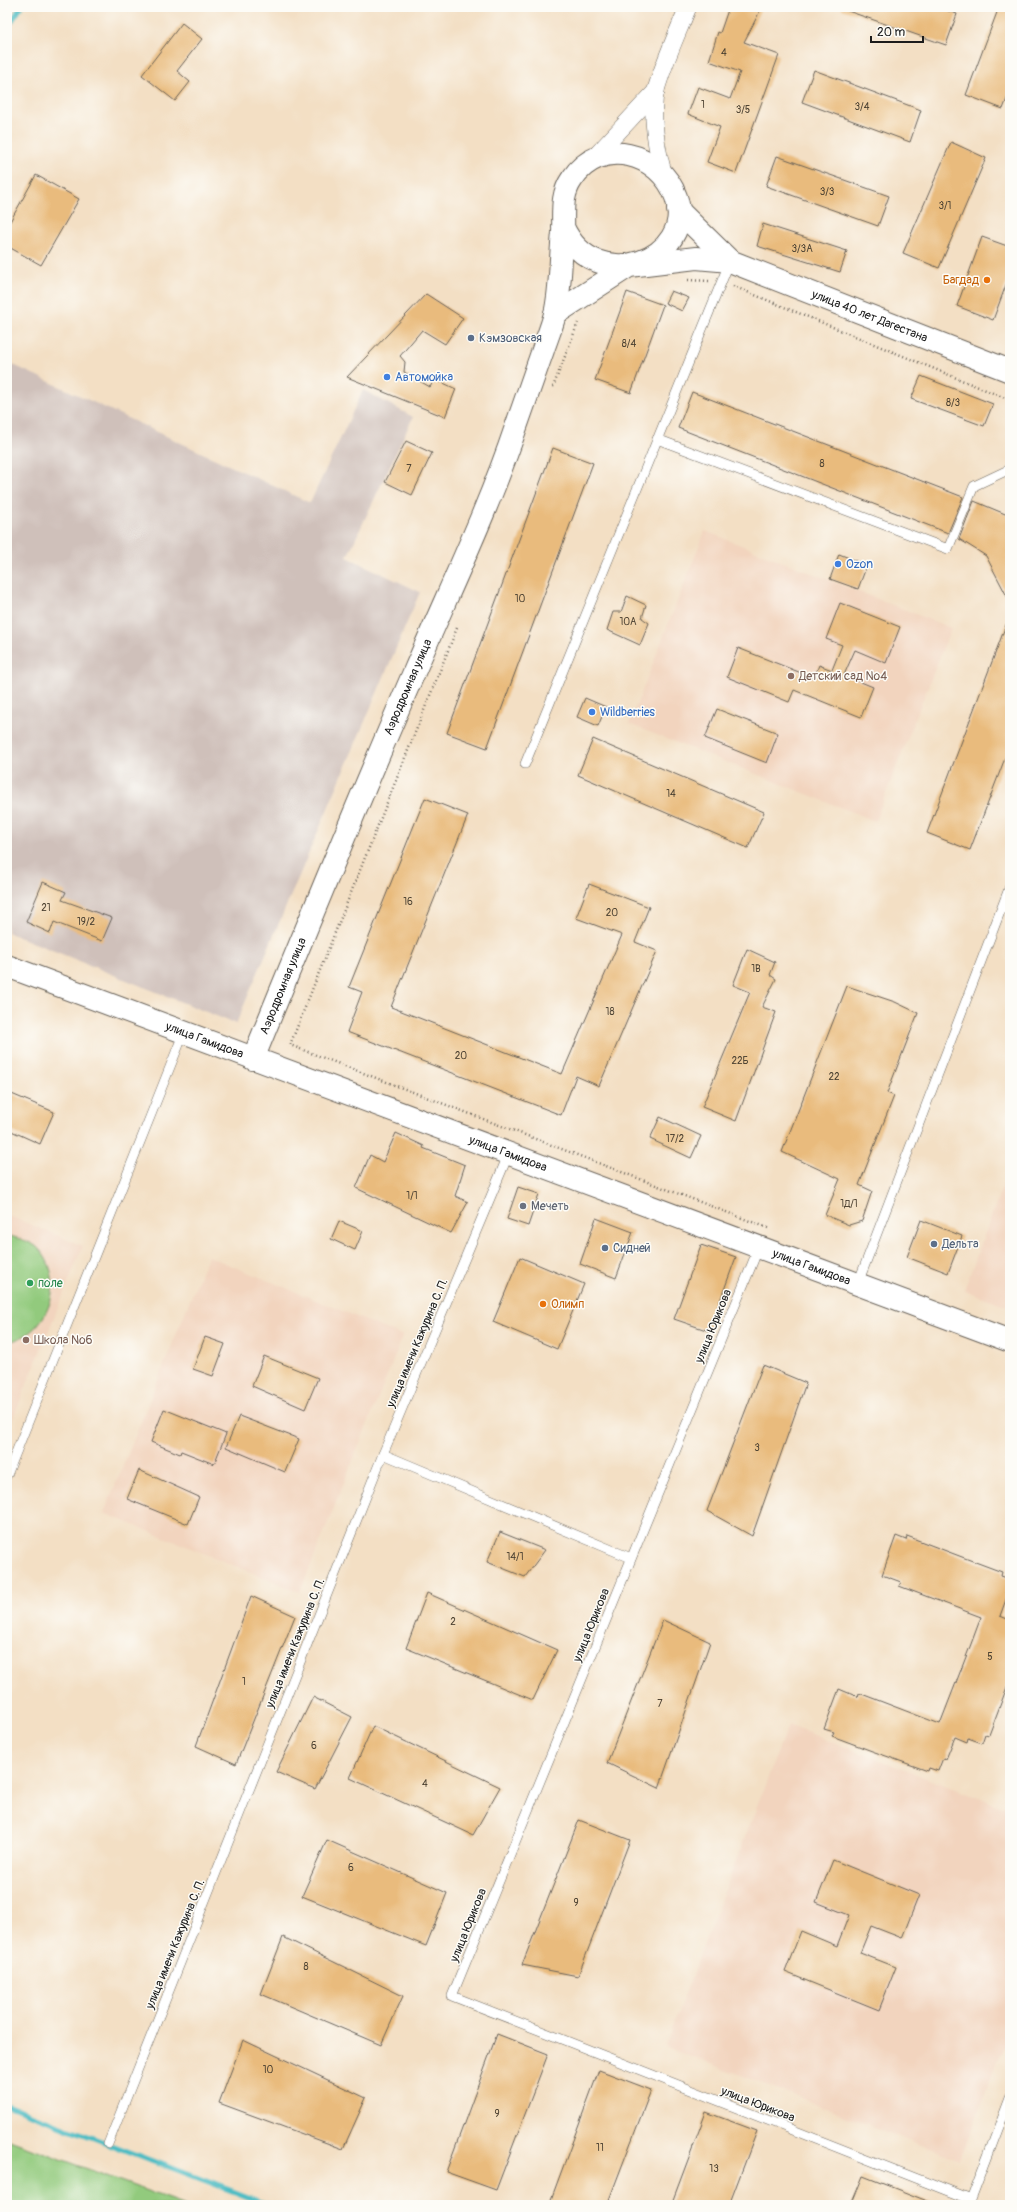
<svg xmlns="http://www.w3.org/2000/svg" width="1017" height="2212" viewBox="0 0 1017 2212" font-family="Pangolin,sans-serif">
  <rect width="100%" height="100%" fill="#fdfcf7"/>
  <filter id="ink" filterUnits="userSpaceOnUse"><feTurbulence type="fractalNoise" baseFrequency=".025" numOctaves="2"/><feDisplacementMap in="SourceGraphic" scale="8" xChannelSelector="R" yChannelSelector="G"/><feConvolveMatrix kernelMatrix="1 2 1 2 8 2 1 2 1" color-interpolation-filters="sRGB"/></filter>
  <filter id="wash" filterUnits="userSpaceOnUse"><feTurbulence type="fractalNoise" baseFrequency=".012" numOctaves="4" result="noise"/><feDisplacementMap in="SourceGraphic" scale="16" xChannelSelector="R" yChannelSelector="G"/><feGaussianBlur stdDeviation="0.9" result="paint"/><feColorMatrix in="noise" values="0 0 0 0 0 0 0 0 0 0 0 0 0 0 0 0 0 1.4 0 .05"/><feComposite in="paint" operator="in"/></filter>
  <g filter="url(#wash)">
    <rect width="100%" height="100%" fill="#f3dfc4"/>
    <g fill="#f2d4be">
      <path d="M705,531L951,628L875,821L629,724Z"/>
      <path d="M1010,1166V1307L964,1290Z"/>
      <path d="M7,1215L83,1246L7,1433Z"/>
      <path d="M208,1256L403,1336L300,1592L104,1513Z"/>
      <path d="M788,1725L1010,1810V2029L960,2160L665,2046Z"/>
    </g>
    <path fill="#cfc0ba" d="M7,362L310,503L363,390L413,417L347,557L420,592L236,1024L7,932Z"/>
    <g fill="#92ca7d" stroke="#57734c">
      <path d="M7,1235C16,1238 31,1241 38,1248C68,1279 49,1335 7,1342Z"/>
      <path d="M7,2139L185,2205H7Z"/>
    </g>
    <g fill="none" stroke-linecap="round" stroke-linejoin="round">
      <g stroke="#4fbdc4" stroke-width="5">
        <path d="M7,28L21,7"/>
        <path d="M7,2105L269,2205"/>
      </g>
    </g>
    <g id="blocks">
      <g fill="#e9bb7d">
        <path d="M729,7H749L760,11L744,42L779,55L736,173L707,162L720,127L688,114L698,87L730,99L740,72L709,61L718,32L720,33Z"/>
        <path d="M842,7H937L957,14L946,45L842,9Z"/>
        <path d="M999,7H1010V91L1003,109L966,95Z"/>
        <path d="M182,23L202,39L177,71L190,82L175,101L142,75Z"/>
        <path d="M814,70L921,110L910,142L802,102Z"/>
        <path d="M951,142L986,158L939,268L903,253Z"/>
        <path d="M777,156L889,196L878,226L766,186Z"/>
        <path d="M36,175L79,199L41,265L7,246V227Z"/>
        <path d="M763,224L847,251L840,272L757,246Z"/>
        <path d="M982,237L1010,247V274L993,320L957,306Z"/>
        <path d="M671,291L689,298L682,311L665,303Z"/>
        <path d="M627,292L663,305L631,393L595,380Z"/>
        <path d="M426,294L463,318L445,344L422,330L400,356L405,362L404,372L430,387L435,379L456,389L445,417L347,377Z"/>
        <path d="M921,376L993,404L984,426L911,399Z"/>
        <path d="M692,392L963,497L948,533L678,428Z"/>
        <path d="M406,441L432,453L412,495L385,482Z"/>
        <path d="M553,448L593,463L487,748L447,733Z"/>
        <path d="M974,501L1010,516V602L986,556L959,539Z"/>
        <path d="M839,554L867,565L858,589L830,579Z"/>
        <path d="M627,596L646,605L642,618L649,623L640,645L607,630L613,612H621Z"/>
        <path d="M840,603L900,627L886,663L855,650L844,675L873,687L861,717L794,690L789,702L727,677L738,648L814,678L819,665L832,670L842,645L826,639Z"/>
        <path d="M1009,617L1010,745L970,850L927,833Z"/>
        <path d="M585,698L606,707L598,726L577,717Z"/>
        <path d="M717,709L778,733L767,763L705,738Z"/>
        <path d="M593,739L764,812L748,848L578,775Z"/>
        <path d="M425,798L468,815L391,1007L562,1074L622,935L576,918L589,884L649,907L635,942L657,951L599,1086L576,1076L561,1115L347,1032L362,992L349,987Z"/>
        <path d="M43,882L66,892L62,900L112,918L102,941L54,922L50,933L26,922Z"/>
        <path d="M747,949L775,962L770,975L776,979L762,1007L776,1012L736,1121L702,1107L750,992L733,985Z"/>
        <path d="M847,986L895,1002L918,1013L887,1093L894,1096L859,1185L872,1191L862,1221L849,1225L825,1215L840,1179L782,1152Z"/>
        <path d="M7,1092L54,1112L40,1144L7,1129Z"/>
        <path d="M660,1117L701,1136L691,1158L650,1139Z"/>
        <path d="M396,1133L424,1146L423,1148L465,1165L455,1196L468,1202L451,1233L356,1188L370,1155L383,1162Z"/>
        <path d="M518,1187L539,1194L528,1226L507,1219Z"/>
        <path d="M596,1218L633,1232L616,1278L580,1264Z"/>
        <path d="M921,1220L962,1236L948,1273L907,1257Z"/>
        <path d="M339,1221L363,1231L355,1250L331,1239Z"/>
        <path d="M701,1245L736,1257L709,1331L674,1319Z"/>
        <path d="M520,1257L584,1284L557,1349L493,1322Z"/>
        <path d="M205,1337L225,1344L213,1376L193,1369Z"/>
        <path d="M264,1356L318,1378L305,1409L252,1386Z"/>
        <path d="M763,1365L806,1383L752,1536L707,1511Z"/>
        <path d="M164,1409L226,1434L214,1464L181,1451L180,1454L151,1442Z"/>
        <path d="M239,1416L299,1439L285,1472L226,1447Z"/>
        <path d="M139,1470L199,1497L188,1524L127,1499Z"/>
        <path d="M500,1532L545,1550L525,1577L487,1562Z"/>
        <path d="M896,1536L906,1540L907,1536L962,1557L1002,1572L1001,1576L1010,1579L1005,1593L1008,1594L1000,1616L1010,1620V1679L989,1735L985,1734L982,1743L968,1738L967,1742L955,1737L946,1759L943,1758L938,1771L929,1768L928,1771L872,1751L832,1736L834,1732L824,1729L839,1689L858,1697L859,1693L940,1724L971,1644L981,1617L899,1586L901,1582L882,1575Z"/>
        <path d="M427,1593L557,1650L533,1700L406,1648Z"/>
        <path d="M251,1596L295,1616L236,1764L196,1746Z"/>
        <path d="M663,1620L710,1642L659,1788L607,1763Z"/>
        <path d="M313,1697L352,1717L315,1789L276,1772Z"/>
        <path d="M373,1726L500,1787L473,1835L350,1778Z"/>
        <path d="M579,1820L630,1840L578,1976L522,1965Z"/>
        <path d="M327,1840L447,1893L426,1946L302,1896Z"/>
        <path d="M833,1860L919,1895L902,1938L871,1926L860,1953L896,1967L879,2010L785,1972L801,1931L837,1946L849,1915L816,1902Z"/>
        <path d="M283,1937L403,1996L381,2045L261,1994Z"/>
        <path d="M497,2034L548,2054L496,2190L446,2172Z"/>
        <path d="M243,2040L366,2098L343,2149L219,2103Z"/>
        <path d="M599,2070L651,2090L607,2205H549Z"/>
        <path d="M706,2112L757,2131L729,2205H671Z"/>
        <path d="M863,2176L935,2204L934,2205H851Z"/>
      </g>
    </g>
  </g>
  <g filter="url(#ink)">
    <use href="#blocks" fill-opacity="0" stroke="#676057" stroke-width="1"/>
    <g fill="none" stroke-linecap="round" stroke-linejoin="round">
      <g stroke="#676057" stroke-width="10">
        <g id="service">
          <path d="M657,439L948,549L974,486L1010,469"/>
          <path d="M525,764L730,261"/>
          <path d="M759,1247L452,1996L971,2200L1010,2098"/>
          <path d="M858,1283L1010,886"/>
          <path d="M383,1454L631,1558"/>
          <path d="M7,1475L184,1032"/>
          <path d="M108,2144L383,1454L509,1153"/>
        </g>
      </g>
      <g stroke="#676057" stroke-width="18">
        <g id="minor">
          <path d="M591,161L656,91"/>
          <path d="M664,175C657,153 650,113 656,90C664,62 677,34 688,7"/>
        </g>
      </g>
      <g stroke="#676057" stroke-width="24">
        <g id="tertiary">
          <path d="M678,210L730,261"/>
          <path id="s1" d="M555,314L629,266L696,258L730,261L1010,371"/>
          <path id="s2" d="M7,966L1010,1341"/>
          <path id="s3" d="M253,1059C306,929 359,799 415,670C449,590 488,510 516,427C525,402 534,376 543,350C547,338 552,326 555,314C561,289 560,260 563,233C564,214 560,196 572,179C600,136 660,152 676,197C697,258 596,299 563,227"/>
        </g>
      </g>
      <g stroke="#676057" stroke-width="2.5" stroke-dasharray="1 3" stroke-linecap="butt">
        <path d="M688,280L709,281"/>
        <path d="M733,286L1010,400"/>
        <path d="M553,387L578,323"/>
        <path d="M457,628L290,1045L768,1228"/>
      </g>
      <use href="#service" stroke="#fff" stroke-width="9"/>
      <use href="#minor" stroke="#fff" stroke-width="17"/>
      <use href="#tertiary" stroke="#fff" stroke-width="22"/>
    </g>
  </g>
  <g fill="#e8710a" stroke="#fdfcf7" stroke-width="1.5">
    <circle cx="987" cy="280" r="4"/>
    <circle cx="543" cy="1304" r="4"/>
  </g>
  <g fill="#5c6f8a" stroke="#fdfcf7" stroke-width="1.5">
    <circle cx="471" cy="338" r="4"/>
    <circle cx="934" cy="1244" r="4"/>
    <circle cx="605" cy="1248" r="4"/>
  </g>
  <g fill="#3f7fe0" stroke="#fdfcf7" stroke-width="1.5">
    <circle cx="387" cy="377" r="4"/>
    <circle cx="838" cy="564" r="4"/>
    <circle cx="592" cy="712" r="4"/>
  </g>
  <g fill="#8d6e63" stroke="#fdfcf7" stroke-width="1.5">
    <circle cx="791" cy="676" r="4"/>
    <circle cx="26" cy="1340" r="4"/>
  </g>
  <circle fill="#6b7280" stroke="#fdfcf7" stroke-width="1.5" cx="523" cy="1206" r="4"/>
  <circle fill="#2e9e5b" stroke="#fdfcf7" stroke-width="1.5" cx="30" cy="1283" r="4"/>
  <g text-anchor="middle" stroke-width="3" stroke-linejoin="round" paint-order="stroke">
    <g font-size="10" fill="#4f4434">
      <text x="724" y="56">4</text>
      <text x="703" y="108">1</text>
      <text x="862" y="110">3/4</text>
      <text x="743" y="113">3/5</text>
      <text x="827" y="195">3/3</text>
      <text x="945" y="209">3/1</text>
      <text x="802" y="252">3/3А</text>
      <text x="629" y="347">8/4</text>
      <text x="953" y="406">8/3</text>
      <text x="822" y="467">8</text>
      <text x="409" y="472">7</text>
      <text x="520" y="602">10</text>
      <text x="628" y="625">10А</text>
      <text x="671" y="797">14</text>
      <text x="408" y="905">16</text>
      <text x="46" y="911">21</text>
      <text x="612" y="916">20</text>
      <text x="86" y="925">19/2</text>
      <text x="756" y="972">1В</text>
      <text x="610" y="1015">18</text>
      <text x="461" y="1059">20</text>
      <text x="740" y="1064">22Б</text>
      <text x="834" y="1080">22</text>
      <text x="675" y="1142">17/2</text>
      <text x="412" y="1199">1/1</text>
      <text x="849" y="1207">1Д/1</text>
      <text x="757" y="1451">3</text>
      <text x="515" y="1560">14/1</text>
      <text x="453" y="1625">2</text>
      <text x="990" y="1660">5</text>
      <text x="244" y="1685">1</text>
      <text x="660" y="1707">7</text>
      <text x="314" y="1749">6</text>
      <text x="425" y="1787">4</text>
      <text x="351" y="1871">6</text>
      <text x="576" y="1906">9</text>
      <text x="306" y="1970">8</text>
      <text x="268" y="2073">10</text>
      <text x="497" y="2117">9</text>
      <text x="600" y="2151">11</text>
      <text x="714" y="2172">13</text>
    </g>
    <g font-size="12" fill="#c56008" stroke="#fdfcf7" text-anchor="end">
      <text x="979" y="284">Багдад</text>
      <text x="551" y="1308" text-anchor="start">Олимп</text>
    </g>
    <g font-size="12" fill="#1c1c1c" stroke="#fdfcf7">
      <text dy="4" stroke="none"><textPath href="#s1" startOffset="340">улица 40 лет Дагестана</textPath></text>
      <text dy="4" stroke="none"><textPath href="#s3" startOffset="403">Аэродромная улица</textPath></text>
      <text dy="4" stroke="none"><textPath href="#s3" startOffset="79">Аэродромная улица</textPath></text>
      <text dy="4" stroke="none"><textPath href="#s2" startOffset="211">улица Гамидова</textPath></text>
      <text dy="4" stroke="none"><textPath href="#s2" startOffset="535">улица Гамидова</textPath></text>
      <text dy="4" stroke="none"><textPath href="#s2" startOffset="859">улица Гамидова</textPath></text>
      <text transform="translate(713 1326) rotate(-68)" y="4">улица Юрикова</text>
      <text transform="translate(417 1343) rotate(-67)" y="4">улица имени Кажурина С. П.</text>
      <text transform="translate(591 1625) rotate(-68)" y="4">улица Юрикова</text>
      <text transform="translate(295 1643) rotate(-68)" y="4">улица имени Кажурина С. П.</text>
      <text transform="translate(468 1925) rotate(-68)" y="4">улица Юрикова</text>
      <text transform="translate(175 1944) rotate(-68)" y="4">улица имени Кажурина С. П.</text>
      <text transform="translate(758 2104) rotate(21)" y="4">улица Юрикова</text>
    </g>
    <g font-size="12" fill="#4e5e75" stroke="#fdfcf7" text-anchor="start">
      <text x="479" y="342">Кэмзовская</text>
      <text x="942" y="1248">Дельта</text>
      <text x="613" y="1252">Сидней</text>
    </g>
    <g font-size="12" fill="#366cbe" stroke="#fdfcf7" text-anchor="start">
      <text x="395" y="381">Автомойка</text>
      <text x="846" y="568">Ozon</text>
      <text x="600" y="716">Wildberries</text>
    </g>
    <g font-size="12" fill="#785e54" stroke="#fdfcf7" text-anchor="start">
      <text x="799" y="680">Детский сад №4</text>
      <text x="34" y="1344">Школа №6</text>
    </g>
    <g font-size="12" fill="#5b616d" stroke="#fdfcf7" text-anchor="start">
      <text x="531" y="1210">Мечеть</text>
    </g>
    <g font-size="12" fill="#27864d" stroke="#fdfcf7" text-anchor="start">
      <text x="38" y="1287">поле</text>
    </g>
  </g>
  <rect width="1017" height="2212" fill="none" stroke="#fdfcf7" stroke-width="24"/>
  <path d="M871 36v6h52v-6" fill="none" stroke="#1c1c1c" stroke-width="2"/>
  <text x="877" y="36" font-size="12" fill="#1c1c1c" stroke="#fdfcf7" stroke-width="3" paint-order="stroke">20 m</text>
</svg>
